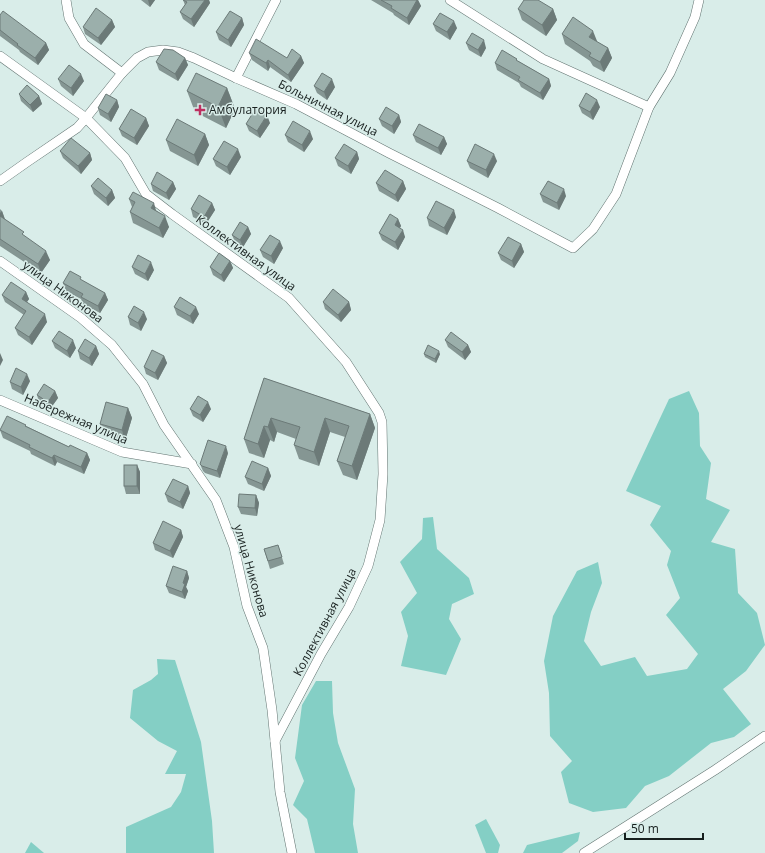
<svg xmlns="http://www.w3.org/2000/svg" width="765" height="853" viewBox="0 0 765 853" font-family="'Open Sans',sans-serif">
  <rect width="100%" height="100%" fill="#d9ede9"/>
  <g fill="#84cfc5">
    <path d="M689,391L699,413L700,446L711,463L706,499L730,510L711,542L735,549L738,593L757,613L765,645L746,671L723,689L751,724L734,737L711,743L669,776L645,786L626,808L593,812L569,803L561,772L572,761L550,736L549,693L544,661L553,616L577,571L598,562L602,583L591,612L584,641L601,666L635,657L647,676L687,669L698,654L666,615L680,598L667,565L671,551L650,525L661,506L626,491L669,399Z"/>
    <path d="M433,517L437,549L469,578L474,594L452,604L449,619L461,639L446,675L401,666L408,636L401,612L417,593L400,562L422,539L423,518Z"/>
    <path d="M157,659L175,660L201,742L212,821L214,853H126V827L171,807L181,792L186,774H165L177,751L158,741L130,718L133,690L151,680L158,674Z"/>
    <path d="M316,681H332L333,713L338,743L355,789L353,824L358,853H315L307,819L293,805L304,781L295,758L302,705Z"/>
    <path d="M486,819L500,845L498,853H486L475,825Z"/>
    <path d="M580,832L578,841L562,853H523L527,845Z"/>
    <path d="M31,842L44,853H25Z"/>
  </g>
  <g fill="none" stroke-linecap="round" stroke-linejoin="round">
    <g stroke="#627471" stroke-width="10">
      <g id="minor">
        <path d="M66,0L69,18L84,44L122,73"/>
        <path d="M450,0L543,59L649,107"/>
        <path d="M0,56L86,118L125,158L146,194L172,214L289,298L346,362L379,413L382,422L383,474L380,520L368,566L349,607L321,654L275,741"/>
        <path d="M236,78L276,0"/>
        <path d="M0,181L27,162L77,128L86,118L122,73L137,58L148,52L163,50L178,52L194,58L236,78L296,104L389,153L498,208L573,248L593,229L616,194L649,107L670,73L695,17L699,0"/>
        <path d="M0,261L81,318L112,345L143,384L164,425L216,500L234,547L247,606L263,648L272,710L280,792L292,853"/>
        <path d="M0,400L122,452L192,464"/>
        <path d="M584,853L715,770L765,736"/>
      </g>
    </g>
    <use href="#minor" stroke="#fff" stroke-width="9"/>
  </g>
  <g fill="#859693">
    <path d="M141,0H155L150,7Z"/>
    <path d="M183,0H209L210,3L194,27L183,19L180,12L185,5Z"/>
    <path d="M371,0H418L421,6L409,25L394,15L393,13Z"/>
    <path d="M518,9H553L557,20L546,36L522,20Z"/>
    <path d="M0,15L46,43L49,50L38,65L20,52L19,50L0,36Z"/>
    <path d="M242,18L244,25L231,47L219,40L216,32Z"/>
    <path d="M112,20L115,27L101,45L85,34L83,27Z"/>
    <path d="M433,24L457,28L450,40L436,31Z"/>
    <path d="M562,34L597,41H596L608,48L612,58L604,72L593,66L590,61L565,44Z"/>
    <path d="M466,43L486,48L481,57L469,50Z"/>
    <path d="M249,53L287,58L301,56L304,63L291,82L270,67L268,71L252,60Z"/>
    <path d="M185,58L188,65L178,81L159,70L156,62Z"/>
    <path d="M518,61L549,79L551,86L543,100L521,87L519,83L497,70L495,63Z"/>
    <path d="M58,79L84,81L73,96L61,86Z"/>
    <path d="M314,86L335,87L327,100L317,93Z"/>
    <path d="M227,88L235,109L226,128L195,112L187,91Z"/>
    <path d="M19,94L39,96L42,104L33,112L21,101Z"/>
    <path d="M117,100L119,107L111,122L100,115L98,108Z"/>
    <path d="M579,106L600,107L593,120L582,113Z"/>
    <path d="M399,115L401,122L394,134L382,126L379,119Z"/>
    <path d="M146,118L149,126L137,145L122,136L119,129Z"/>
    <path d="M270,123L260,138L249,131L246,124Z"/>
    <path d="M205,134L209,145L198,166L170,151L166,140Z"/>
    <path d="M285,135L313,139L304,152L288,142Z"/>
    <path d="M413,135L444,137L447,144L441,155L416,142Z"/>
    <path d="M60,151L90,153L92,160L81,174L63,158Z"/>
    <path d="M357,152L359,159L351,174L338,166L335,158Z"/>
    <path d="M241,157L230,175L216,166L213,159Z"/>
    <path d="M467,161H497L488,178L470,168Z"/>
    <path d="M403,181L406,189L398,202L379,191L376,183Z"/>
    <path d="M173,182L176,189L169,200L153,191L151,184Z"/>
    <path d="M91,186L112,190L115,198L108,206L94,194Z"/>
    <path d="M540,194L566,196L559,210L543,202Z"/>
    <path d="M129,199L157,211L169,227L163,238L133,223L130,212L132,207Z"/>
    <path d="M212,203L215,210L206,224L193,217L191,209Z"/>
    <path d="M0,209L2,211L5,219L25,237L50,260L41,273L0,246Z"/>
    <path d="M456,217L447,235L429,226L427,218Z"/>
    <path d="M398,219L401,226L400,228L405,237L398,250L382,240L379,233Z"/>
    <path d="M248,227L251,234L243,247L235,242L232,235Z"/>
    <path d="M521,244L524,252L514,268L501,260L498,253Z"/>
    <path d="M283,248L274,264L263,257L260,250Z"/>
    <path d="M230,261L233,268L224,282L213,275L210,267Z"/>
    <path d="M132,267L154,270L148,281L135,274Z"/>
    <path d="M83,281L105,293L108,300L100,313L83,304L81,299L66,291L63,283Z"/>
    <path d="M26,292L29,299L27,302L47,322L32,345L18,335L15,328L24,315L5,302L2,295Z"/>
    <path d="M323,302H349L351,310L341,322L325,309Z"/>
    <path d="M174,307L199,314L193,324L177,315Z"/>
    <path d="M128,317L147,319L141,331L130,325Z"/>
    <path d="M445,340L468,345L471,352L465,360L448,347Z"/>
    <path d="M52,341L76,348L70,358L55,348Z"/>
    <path d="M96,346L99,354L92,366L80,359L78,351Z"/>
    <path d="M424,354H440L436,363L425,357Z"/>
    <path d="M164,356L167,363L158,380L146,374L144,367Z"/>
    <path d="M264,378L370,414L375,428L357,480L343,475L337,461L345,437L330,432L319,466L299,459L294,445L296,439L277,432L274,442L270,440L264,458L249,453L244,439Z"/>
    <path d="M30,381L23,395L12,389L10,382Z"/>
    <path d="M55,391L58,398L50,409L39,402L37,395Z"/>
    <path d="M128,408L132,418L125,441L104,435L100,424Z"/>
    <path d="M190,409H211L203,422L193,416Z"/>
    <path d="M26,425V426L69,447L87,453L90,460L84,474L57,462L55,466L31,454L30,451L3,438L0,430Z"/>
    <path d="M228,453L220,478L205,473L203,471L200,464Z"/>
    <path d="M137,465L140,472V494H126L124,486Z"/>
    <path d="M268,468L271,476L264,491L248,484L245,477Z"/>
    <path d="M188,486L190,493L183,509L168,502L165,494Z"/>
    <path d="M256,495L259,503L257,516L241,514L238,507Z"/>
    <path d="M181,530L183,537L173,558L155,550L153,543Z"/>
    <path d="M278,545L284,564L270,569L264,549Z"/>
    <path d="M187,571L189,578L186,587L188,591L185,599L169,593L166,586Z"/>
  </g>
  <g fill="#6c7a78">
    <path d="M148,0H155L150,7Z"/>
    <path d="M205,0H209L210,3L194,27L191,19Z"/>
    <path d="M417,0H418L421,6L409,25L407,18Z"/>
    <path d="M553,9L557,20L546,36L542,25Z"/>
    <path d="M242,18L244,25L231,47L228,40Z"/>
    <path d="M112,20L115,27L101,45L98,38Z"/>
    <path d="M454,21L457,28L450,40L447,32Z"/>
    <path d="M593,31L597,41L592,47L589,37Z"/>
    <path d="M484,40L486,48L481,57L478,50Z"/>
    <path d="M46,43L49,50L38,65L35,58Z"/>
    <path d="M608,48L612,58L604,72L600,62Z"/>
    <path d="M301,56L304,63L291,82L288,75Z"/>
    <path d="M185,58L188,65L178,81L175,74Z"/>
    <path d="M268,60L270,67L268,71L266,63Z"/>
    <path d="M81,74L84,81L73,96L71,88Z"/>
    <path d="M332,79L335,87L327,100L324,92Z"/>
    <path d="M549,79L551,86L543,100L540,93Z"/>
    <path d="M227,88L235,109L226,128L218,107Z"/>
    <path d="M39,96L42,104L33,112L30,105Z"/>
    <path d="M117,100L119,107L111,122L108,114Z"/>
    <path d="M597,100L600,107L593,120L590,112Z"/>
    <path d="M267,115L270,123L260,138L257,131Z"/>
    <path d="M399,115L401,122L394,134L392,126Z"/>
    <path d="M146,118L149,126L137,145L134,138Z"/>
    <path d="M310,131L313,139L304,152L302,145Z"/>
    <path d="M205,134L209,145L198,166L194,155Z"/>
    <path d="M444,137L447,144L441,155L438,148Z"/>
    <path d="M238,149L241,157L230,175L227,167Z"/>
    <path d="M357,152L359,159L351,174L348,166Z"/>
    <path d="M90,153L92,160L81,174L78,166Z"/>
    <path d="M494,154L497,161L488,178L486,170Z"/>
    <path d="M403,181L406,189L398,202L395,195Z"/>
    <path d="M173,182L176,189L169,200L166,193Z"/>
    <path d="M564,189L566,196L559,210L557,203Z"/>
    <path d="M112,190L115,198L108,206L106,198Z"/>
    <path d="M154,203L157,214L151,208Z"/>
    <path d="M212,203L215,210L206,224L204,217Z"/>
    <path d="M454,210L456,217L447,235L444,228Z"/>
    <path d="M2,211L5,220L0,219V213Z"/>
    <path d="M165,216L169,227L163,238L159,228Z"/>
    <path d="M398,219L401,226L397,232L395,225Z"/>
    <path d="M248,227L251,234L243,247L240,240Z"/>
    <path d="M403,230L405,237L398,250L395,242Z"/>
    <path d="M280,241L283,248L274,264L271,256Z"/>
    <path d="M521,244L524,252L514,268L512,261Z"/>
    <path d="M46,251L50,260L41,273L38,264Z"/>
    <path d="M230,261L233,268L224,282L221,275Z"/>
    <path d="M151,262L154,270L148,281L145,274Z"/>
    <path d="M26,292L29,299L24,306L22,299Z"/>
    <path d="M105,293L108,300L100,313L98,306Z"/>
    <path d="M349,302L351,310L341,322L338,315Z"/>
    <path d="M196,307L199,314L193,324L190,316Z"/>
    <path d="M144,312L147,319L141,331L138,323Z"/>
    <path d="M45,314L47,322L32,345L29,337Z"/>
    <path d="M73,340L76,348L70,358L67,351Z"/>
    <path d="M468,345L471,352L465,360L462,352Z"/>
    <path d="M96,346L99,354L92,366L89,358Z"/>
    <path d="M439,351L440,354L436,363L435,359Z"/>
    <path d="M0,353L3,360L0,366Z"/>
    <path d="M164,356L167,363L158,380L155,373Z"/>
    <path d="M27,374L30,381L23,395L21,387Z"/>
    <path d="M55,391L58,398L50,409L48,402Z"/>
    <path d="M208,402L211,409L203,422L200,415Z"/>
    <path d="M128,408L132,418L125,441L122,430Z"/>
    <path d="M370,414L375,428L357,480L352,466Z"/>
    <path d="M271,418L277,432L274,442L268,427Z"/>
    <path d="M325,418L330,432L319,466L314,452Z"/>
    <path d="M264,426L270,440L264,458L258,444Z"/>
    <path d="M226,446L228,453L220,478L217,471Z"/>
    <path d="M87,453L90,460L84,474L81,467Z"/>
    <path d="M54,455L57,462L55,466L52,458Z"/>
    <path d="M137,465L140,472V494L137,486Z"/>
    <path d="M268,468L271,476L264,491L262,484Z"/>
    <path d="M188,486L190,493L183,509L180,502Z"/>
    <path d="M256,495L259,503L257,516L255,508Z"/>
    <path d="M181,530L183,537L173,558L170,551Z"/>
    <path d="M187,571L189,578L186,587L188,591L185,599L182,592L183,583Z"/>
  </g>
  <g fill="#9bafab" stroke="#6c7a78">
    <path d="M183,0H205L191,19L180,12L187,2Z"/>
    <path d="M381,0H417L407,18L391,8L392,6Z"/>
    <path d="M524,0H538L553,9L542,25L518,9Z"/>
    <path d="M96,8L112,20L98,38L83,27Z"/>
    <path d="M3,11L46,43L35,58L17,45L18,44L0,30V15Z"/>
    <path d="M230,11L242,18L228,40L216,32Z"/>
    <path d="M440,13L454,21L447,32L433,24Z"/>
    <path d="M573,17L593,31L589,37L608,48L600,62L589,56L591,53L562,34Z"/>
    <path d="M472,33L484,40L478,50L466,43Z"/>
    <path d="M256,39L287,58L292,49L301,56L288,75L268,60L266,63L249,53Z"/>
    <path d="M164,49L173,50L185,58L175,74L156,62Z"/>
    <path d="M502,50L517,59L516,60L549,79L540,93L518,80L520,77L495,63Z"/>
    <path d="M69,65L81,74L71,88L58,79Z"/>
    <path d="M196,73L227,88L218,107L187,91Z"/>
    <path d="M322,73L332,79L324,92L314,86Z"/>
    <path d="M27,85L39,96L30,105L19,94Z"/>
    <path d="M586,93L597,100L590,112L579,106Z"/>
    <path d="M106,94L117,100L108,114L98,108Z"/>
    <path d="M386,107L399,115L392,126L379,119Z"/>
    <path d="M256,108L267,115L257,131L246,124Z"/>
    <path d="M131,109L146,118L134,138L119,129Z"/>
    <path d="M177,119L205,134L194,155L166,140Z"/>
    <path d="M293,121L310,131L302,145L285,135Z"/>
    <path d="M419,124L444,137L438,148L413,135Z"/>
    <path d="M71,138L90,153L78,166L60,151Z"/>
    <path d="M224,141L238,149L227,167L213,159Z"/>
    <path d="M344,144L357,152L348,166L335,158Z"/>
    <path d="M475,144L494,154L486,170L467,161Z"/>
    <path d="M385,170L403,181L395,195L376,183Z"/>
    <path d="M157,172L173,182L166,193L151,184Z"/>
    <path d="M98,178L112,190L106,198L91,186Z"/>
    <path d="M548,181L564,189L557,203L540,194Z"/>
    <path d="M133,192L154,203L151,208L165,216L159,228L130,212L135,202L129,199Z"/>
    <path d="M199,195L212,203L204,217L191,209Z"/>
    <path d="M436,201L454,210L444,228L427,218Z"/>
    <path d="M390,214L398,219L395,225L403,230L395,242L379,233Z"/>
    <path d="M0,216L24,232L22,234L46,251L38,264L0,239Z"/>
    <path d="M240,222L248,227L240,240L232,235Z"/>
    <path d="M270,235L280,241L271,256L260,250Z"/>
    <path d="M508,237L521,244L512,261L498,253Z"/>
    <path d="M219,253L230,261L221,275L210,267Z"/>
    <path d="M138,255L151,262L145,274L132,267Z"/>
    <path d="M70,271L81,277L80,279L105,293L98,306L81,297L83,294L63,283Z"/>
    <path d="M11,282L26,292L22,299L45,314L29,337L15,328L26,311L2,295Z"/>
    <path d="M333,289L349,302L338,315L323,302Z"/>
    <path d="M180,297L196,307L190,316L174,307Z"/>
    <path d="M134,306L144,312L138,323L128,317Z"/>
    <path d="M59,331L73,340L67,351L52,341Z"/>
    <path d="M451,332L468,345L462,352L445,340Z"/>
    <path d="M85,339L96,346L89,358L78,351Z"/>
    <path d="M428,345L439,351L435,359L424,354Z"/>
    <path d="M152,350L164,356L155,373L144,367Z"/>
    <path d="M16,368L27,374L21,387L10,382Z"/>
    <path d="M264,378L370,414L352,466L337,461L349,426L325,418L314,452L294,445L300,427L271,418L268,427L264,426L258,444L244,439Z"/>
    <path d="M44,384L55,391L48,402L37,395Z"/>
    <path d="M198,396L208,402L200,415L190,409Z"/>
    <path d="M106,402L128,408L122,430L100,424Z"/>
    <path d="M7,416L26,425L25,426L69,447L70,445L87,453L81,467L54,455L52,458L29,447L30,445L0,430Z"/>
    <path d="M208,440L226,446L217,471L202,466L200,464Z"/>
    <path d="M252,461L268,468L262,484L245,477Z"/>
    <rect x="124" y="465" width="13" height="21"/>
    <path d="M173,479L188,486L180,502L165,494Z"/>
    <path d="M239,494L256,495L255,508L238,507Z"/>
    <path d="M163,521L181,530L170,551L153,543Z"/>
    <path d="M278,545L282,557L268,561L264,549Z"/>
    <path d="M173,566L187,571L183,583L185,584L182,592L166,586Z"/>
  </g>
  <path fill="#bd2f60" stroke="#d9ede9" stroke-width="1.5" d="M198 104h4v4h4v4h-4v4h-4v-4h-4v-4h4z"/>
  <g text-anchor="middle" stroke-width="3" stroke-linejoin="round" paint-order="stroke">
    <g font-size="12" fill="#171f1e" stroke="#d9ede9">
      <text transform="translate(328 108) rotate(27)" y="4">Больничная улица</text>
      <text transform="translate(246 253) rotate(36)" y="4">Коллективная улица</text>
      <text transform="translate(63 292) rotate(36)" y="4">улица Никонова</text>
      <text transform="translate(76 419) rotate(23)" y="4">Набережная улица</text>
      <text transform="translate(251 571) rotate(74)" y="4">улица Никонова</text>
      <text transform="translate(325 622) rotate(-62)" y="4">Коллективная улица</text>
    </g>
    <g font-size="12" fill="#171f1e" stroke="#d9ede9" text-anchor="start">
      <text x="209" y="114">Амбулатория</text>
    </g>
  </g>
  <path d="M625 833v6h78v-6" fill="none" stroke="#171f1e" stroke-width="2"/>
  <text x="631" y="833" font-size="12" fill="#171f1e" stroke="#d9ede9" stroke-width="3" paint-order="stroke">50 m</text>
</svg>
